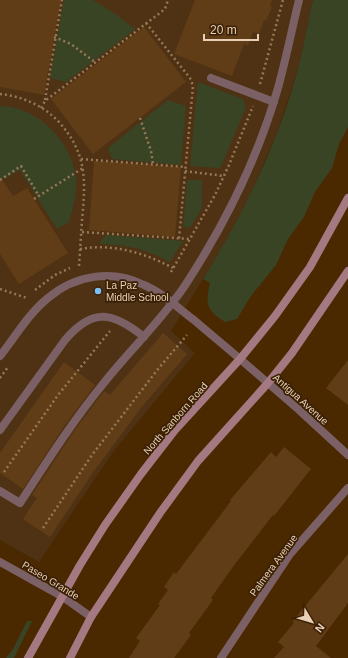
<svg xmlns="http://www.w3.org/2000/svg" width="348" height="658" viewBox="0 0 348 658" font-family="Helvetica,sans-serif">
  <rect width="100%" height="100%" fill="#4a2800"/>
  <path fill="#4e3213" d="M0,0H313L300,60L293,84L275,138L263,165L251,193L222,248L171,331L195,353L113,452L39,562L0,540Z"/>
  <g fill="#394425">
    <path d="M64,0H93L114,13L135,29L134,30L66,82L51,78L50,77Z"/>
    <path d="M313,0H348V127L339,144L332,168L315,192L304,217L288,239L276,265L251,296L237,319L225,322C206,310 205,304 210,283L203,279C245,211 281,138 300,60C305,40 308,20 313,0Z"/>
    <path d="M198,82L243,99L246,107L221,167L218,168L190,166Z"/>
    <path d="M168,100L186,106L181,165L112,159L108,148Z"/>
    <path d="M0,106C38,107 72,141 76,179C77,194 73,208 69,222L57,229L20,170L2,180L0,177Z"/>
    <path d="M187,180H202V208L190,228L183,227Z"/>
    <path d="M106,235L183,241L170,262C147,249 127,245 101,244L100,242Z"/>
    <path d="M27,621H32L14,658H6L13,649Z"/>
  </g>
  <g fill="#603d16">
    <path d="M0,0H61L44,95L0,87Z"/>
    <path d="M195,0H272L270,6L272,7L266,21L264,20L259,34L253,32L248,46L244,44L232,76L174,54Z"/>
    <path d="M144,27L186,82L93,154L51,99Z"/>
    <path d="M94,161L181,167L175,237L89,230Z"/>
    <path d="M0,177L13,196L27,188L68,253L19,284L0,254Z"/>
    <path d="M163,333L187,354L141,408L94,471L50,537L23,519L37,498L32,495L74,431L104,391L110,395Z"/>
    <path d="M348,360V405L326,388Z"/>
    <path d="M64,362L95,385L65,425L23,489L0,473V453Z"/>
    <path d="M284,447L311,469L274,516L273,515L235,564L211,598L213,600L189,633L191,635L174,658H129L140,641L136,638L160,605L158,604L168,590L164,587L174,572L176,574L231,501L230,500L271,452L276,457Z"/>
    <path d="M348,554V603L316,646L331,658H274L284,647L278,642L294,623L292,622Z"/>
  </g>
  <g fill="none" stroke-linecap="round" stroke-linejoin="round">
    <g stroke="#967857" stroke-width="2.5" stroke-dasharray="2 3" stroke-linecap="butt">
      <path d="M146,23L190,78L193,86L179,239"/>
      <path d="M54,37L71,44L96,63"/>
      <path d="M260,84L283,0"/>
      <path d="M0,94C21,96 42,105 57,120C87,152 86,179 82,220C81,235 80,251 79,266H77"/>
      <path d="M45,100L62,0"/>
      <path d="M41,108L45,101L165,9L168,0"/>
      <path d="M140,118L151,151L153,164"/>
      <path d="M81,159L186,167"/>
      <path d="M185,171L224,176"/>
      <path d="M0,180L21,166L39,196"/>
      <path d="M34,199L83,168"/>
      <path d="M82,232L190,239"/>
      <path d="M80,249C112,243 145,253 173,268"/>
      <path d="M171,272L215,195L229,165L253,106"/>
      <path d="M0,289L27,298"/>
      <path d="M35,290L55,275L70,268"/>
      <path d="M0,378L8,367"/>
      <path d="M4,472L58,395L110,331"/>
      <path d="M43,528L92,455L158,369L187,335"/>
    </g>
    <g stroke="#7b6065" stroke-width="8">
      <path d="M211,78L274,102"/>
      <path d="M0,356C15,337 29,313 48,298C75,275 112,269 144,285C163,293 178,308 194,320C209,333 225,346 240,359"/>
      <path d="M0,430L65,340C93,307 113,312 144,337"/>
      <path d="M0,491L20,503C46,463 72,422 103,384C129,351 160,322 184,287C224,226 258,158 278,88C286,59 292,29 299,0"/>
    </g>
    <g stroke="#7b6065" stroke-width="8">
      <path d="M240,359L298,409L348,455"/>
      <path d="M0,562L63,597L91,617"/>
      <path d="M221,658L290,554L348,488"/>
    </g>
    <g stroke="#a47981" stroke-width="8">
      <path d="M28,658L80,565L105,525L141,474L175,430L240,359L275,316L310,267L348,198"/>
      <path d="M70,658L91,617L160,513L198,461L268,383L292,353L348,271"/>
    </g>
  </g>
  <circle fill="#7bbef8" stroke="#3a2105" stroke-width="1.5" cx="98" cy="291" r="4"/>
  <g text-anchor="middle" stroke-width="3.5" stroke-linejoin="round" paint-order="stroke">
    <g font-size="10" fill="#e9cfb5" stroke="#3a2105" text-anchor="start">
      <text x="106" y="289">La Paz<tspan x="106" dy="12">Middle School</tspan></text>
    </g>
    <g font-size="10" fill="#e9cfb5" stroke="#3a2105">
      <text transform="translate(301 399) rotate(42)" y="4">Antigua Avenue</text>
      <text transform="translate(175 418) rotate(-49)" y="4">North Sanborn Road</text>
      <text transform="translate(273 565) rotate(-54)" y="4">Palmera Avenue</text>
      <text transform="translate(51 580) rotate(31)" y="4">Paseo Grande</text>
    </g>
  </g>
  <g transform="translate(312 622) rotate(128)" stroke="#3a2105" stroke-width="3" paint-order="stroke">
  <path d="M0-3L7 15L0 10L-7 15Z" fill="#e9cfb5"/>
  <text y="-6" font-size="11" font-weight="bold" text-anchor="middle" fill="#e9cfb5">N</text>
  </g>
  <path d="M204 34v6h54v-6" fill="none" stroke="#e9cfb5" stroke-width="2"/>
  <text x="210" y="34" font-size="12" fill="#e9cfb5" stroke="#3a2105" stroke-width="3" paint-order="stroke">20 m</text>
</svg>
